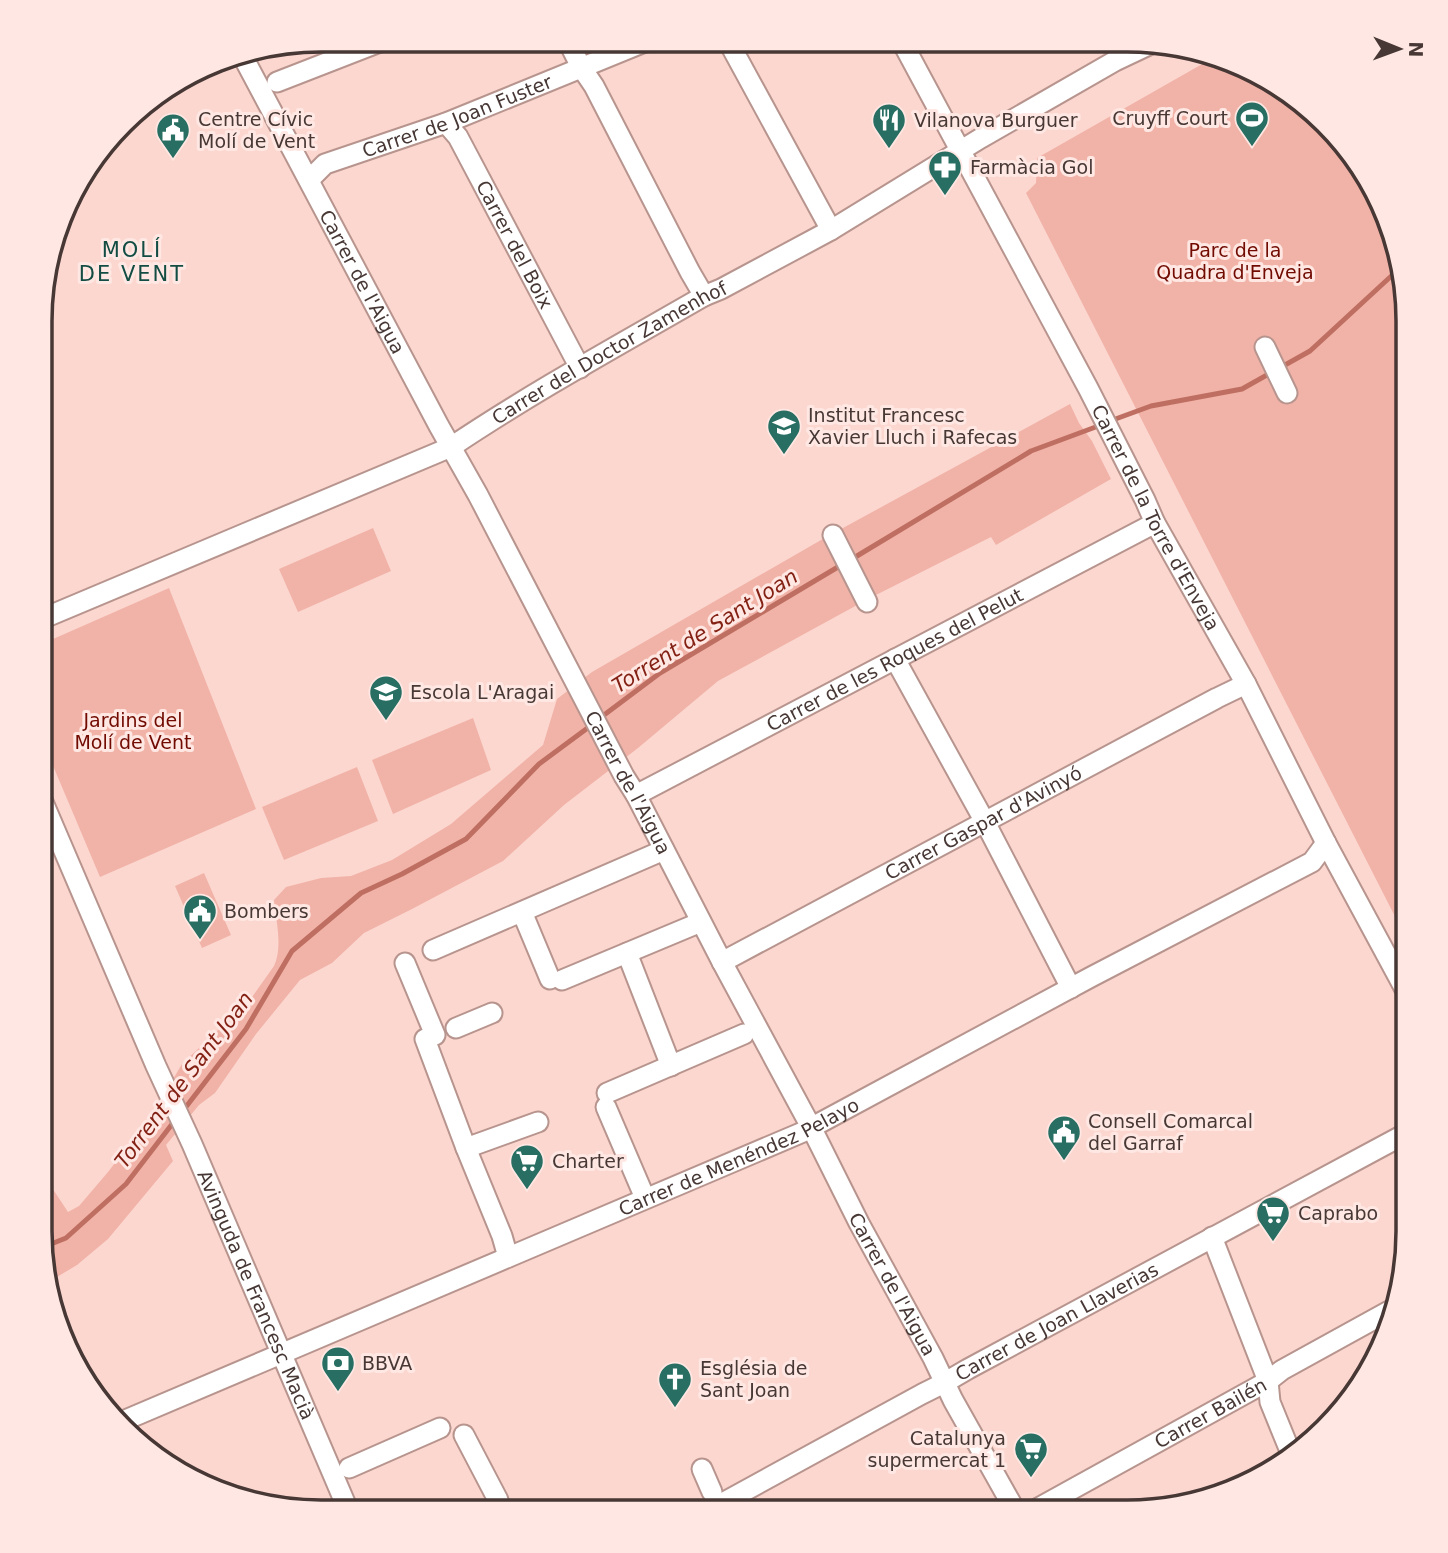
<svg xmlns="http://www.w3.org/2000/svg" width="1448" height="1553" viewBox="0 0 1448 1553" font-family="'DejaVu Sans',sans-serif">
  <rect width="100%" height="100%" fill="#fcd7d0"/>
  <g fill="#f1b3a8">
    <path d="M1211,59L1268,78L1360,165L1393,230L1407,303V940L1026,193L1036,183L1037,158Z"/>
    <path d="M1070,404L1079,423L1092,441L1111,479L996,545L991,537L870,598L718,681L638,748L564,805L503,861L412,909L364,933L332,963L300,980L256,1034L215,1093L199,1105L166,1145L173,1161L108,1239L77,1265L47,1283L41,1250V1171L68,1212L79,1206L108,1172L151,1116L182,1064L250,1000L274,966C283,947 276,921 274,900L286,887L321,878L351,876L392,860L451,824L543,745L557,699L592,672L821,540Z"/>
    <path d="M373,528L391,571L298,612L279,569Z"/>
    <path d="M169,588L256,809L100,877L43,742L44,643Z"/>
    <path d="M473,718L491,770L393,814L372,760Z"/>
    <path d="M357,767L378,821L284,860L262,807Z"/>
    <path d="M204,873L231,935L202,948L175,886Z"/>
  </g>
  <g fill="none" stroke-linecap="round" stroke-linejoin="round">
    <g stroke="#bf6f61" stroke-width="5">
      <path d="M1110,421L1151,406L1242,389L1310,351L1400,268"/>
      <path d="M852,559L1031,451L1101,425"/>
      <path d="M600,718L660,673L843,564"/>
      <path d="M182,1112L246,1029L292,951L361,893L402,874L466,839L539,764L593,724"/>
      <path d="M41,1248L66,1238L126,1184L176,1119"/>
    </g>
    <g stroke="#b7958e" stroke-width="23">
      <g id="minor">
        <path d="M568,41L581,67L594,86L690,272L704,296"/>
        <path d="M728,41L831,230"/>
        <path id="s1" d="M902,42L1088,388L1145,500L1155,523L1246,684L1326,843L1407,993"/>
        <path id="s2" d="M241,53L439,426L478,495L624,776L636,795L722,962L811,1127L859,1223L933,1358L953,1400L1016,1512"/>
        <path d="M277,82L385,40"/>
        <path id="s3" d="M446,123L458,137L580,368"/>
        <path id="s4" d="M309,180L325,164L446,123L647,41"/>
        <path d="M1265,347L1287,393"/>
        <path d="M833,535L867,602"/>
        <path id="s5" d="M44,618L451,447C533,392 619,345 704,296L721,289L831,230L981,138L1115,61L1153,43"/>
        <path d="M895,659L985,822L1071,988"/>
        <path id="s6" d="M636,795L1155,523"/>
        <path id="s7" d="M43,802L156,1066L192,1144L349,1512"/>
        <path d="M522,912L550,979"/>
        <path d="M433,950L664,850"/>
        <path d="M627,953L671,1066"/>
        <path id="s8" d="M722,962L1217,698L1246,684"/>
        <path d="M405,963L435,1035L425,1039L466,1148L502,1236L508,1257"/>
        <path d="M562,980L701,922"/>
        <path d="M456,1028L492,1013"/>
        <path d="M607,1093L744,1034"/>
        <path d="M606,1107L645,1198"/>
        <path d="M466,1148L538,1122"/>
        <path d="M1212,1237L1268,1381L1270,1402L1292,1456"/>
        <path id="s9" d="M123,1421L803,1132L1091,977L1312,862L1326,843"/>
        <path d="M464,1435L498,1500L494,1512"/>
        <path d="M349,1468L440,1428"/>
        <path d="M702,1469L712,1492"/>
        <path id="s10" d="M706,1512L922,1394L944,1383L968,1369L1407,1133"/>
        <path id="s11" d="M1031,1512L1268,1381L1282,1370L1389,1311"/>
      </g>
    </g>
    <use href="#minor" stroke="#fff" stroke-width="19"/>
  </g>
  <defs>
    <g id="stadium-pin" transform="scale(1.75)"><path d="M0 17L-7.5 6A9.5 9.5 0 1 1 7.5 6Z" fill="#286e62" stroke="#ffe8e3"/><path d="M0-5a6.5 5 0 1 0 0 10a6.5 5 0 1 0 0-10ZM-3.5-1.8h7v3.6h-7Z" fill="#fff"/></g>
    <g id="restaurant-pin" transform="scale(1.75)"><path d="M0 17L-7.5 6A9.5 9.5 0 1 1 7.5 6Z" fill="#286e62" stroke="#ffe8e3"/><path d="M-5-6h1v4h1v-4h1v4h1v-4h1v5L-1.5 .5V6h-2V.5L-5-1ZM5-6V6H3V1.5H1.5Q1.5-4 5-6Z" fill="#fff"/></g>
    <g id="civic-pin" transform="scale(1.75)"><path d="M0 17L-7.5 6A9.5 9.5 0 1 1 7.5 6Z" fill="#286e62" stroke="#ffe8e3"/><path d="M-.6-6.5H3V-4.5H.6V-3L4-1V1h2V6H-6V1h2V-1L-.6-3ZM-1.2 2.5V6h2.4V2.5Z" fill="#fff"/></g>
    <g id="pharmacy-pin" transform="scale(1.75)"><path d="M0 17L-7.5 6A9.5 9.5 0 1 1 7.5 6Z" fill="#286e62" stroke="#ffe8e3"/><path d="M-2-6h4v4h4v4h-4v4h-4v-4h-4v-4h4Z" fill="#fff"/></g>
    <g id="school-pin" transform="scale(1.75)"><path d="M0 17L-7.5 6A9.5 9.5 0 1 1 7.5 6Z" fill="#286e62" stroke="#ffe8e3"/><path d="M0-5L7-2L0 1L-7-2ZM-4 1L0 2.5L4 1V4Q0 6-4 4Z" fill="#fff"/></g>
    <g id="supermarket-pin" transform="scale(1.75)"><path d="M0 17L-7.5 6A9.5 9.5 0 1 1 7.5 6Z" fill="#286e62" stroke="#ffe8e3"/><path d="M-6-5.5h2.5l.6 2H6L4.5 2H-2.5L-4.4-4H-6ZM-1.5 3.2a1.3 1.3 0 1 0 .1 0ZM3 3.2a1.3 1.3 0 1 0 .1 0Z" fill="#fff"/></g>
    <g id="bank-pin" transform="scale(1.75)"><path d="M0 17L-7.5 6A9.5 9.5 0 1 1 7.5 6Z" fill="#286e62" stroke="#ffe8e3"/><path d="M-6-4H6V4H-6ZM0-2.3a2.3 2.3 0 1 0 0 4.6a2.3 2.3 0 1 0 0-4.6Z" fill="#fff"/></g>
    <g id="church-pin" transform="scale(1.75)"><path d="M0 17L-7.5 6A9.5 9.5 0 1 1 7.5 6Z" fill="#286e62" stroke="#ffe8e3"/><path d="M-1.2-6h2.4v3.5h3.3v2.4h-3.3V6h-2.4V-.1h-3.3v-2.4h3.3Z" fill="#fff"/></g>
  </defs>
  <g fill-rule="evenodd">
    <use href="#stadium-pin" x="1252" y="118"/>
    <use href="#restaurant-pin" x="889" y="120"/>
    <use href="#civic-pin" x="173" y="130"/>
    <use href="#pharmacy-pin" x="945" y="167"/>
    <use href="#school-pin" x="784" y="426"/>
    <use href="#school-pin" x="386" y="692"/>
    <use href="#civic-pin" x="200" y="911"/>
    <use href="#civic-pin" x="1064" y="1132"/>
    <use href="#supermarket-pin" x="527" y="1161"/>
    <use href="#supermarket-pin" x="1273" y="1213"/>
    <use href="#bank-pin" x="338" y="1363"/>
    <use href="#church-pin" x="675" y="1379"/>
    <use href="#supermarket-pin" x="1031" y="1449"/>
  </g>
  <g text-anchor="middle" stroke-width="6" stroke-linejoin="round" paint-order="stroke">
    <g font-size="19" fill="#473835" stroke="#ffe8e3">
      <text dy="7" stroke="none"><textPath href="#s4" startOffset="163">Carrer de Joan Fuster</textPath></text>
      <text dy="7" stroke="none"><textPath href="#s3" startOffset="140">Carrer del Boix</textPath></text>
      <text dy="7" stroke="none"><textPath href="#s2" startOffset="259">Carrer de l'Aigua</textPath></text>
      <text dy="7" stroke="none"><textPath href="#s5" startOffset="626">Carrer del Doctor Zamenhof</textPath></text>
      <text dy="7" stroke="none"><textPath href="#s1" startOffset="539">Carrer de la Torre d'Enveja</textPath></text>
      <text dy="7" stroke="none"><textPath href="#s6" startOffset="292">Carrer de les Roques del Pelut</textPath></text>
      <text dy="7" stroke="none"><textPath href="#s2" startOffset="826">Carrer de l'Aigua</textPath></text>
      <text dy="7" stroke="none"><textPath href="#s8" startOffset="296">Carrer Gaspar d'Avinyó</textPath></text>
      <text dy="7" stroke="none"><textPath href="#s9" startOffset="670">Carrer de Menéndez Pelayo</textPath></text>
      <text dy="7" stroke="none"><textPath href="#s2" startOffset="1393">Carrer de l'Aigua</textPath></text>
      <text dy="7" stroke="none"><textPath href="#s7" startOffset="537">Avinguda de Francesc Macià</textPath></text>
      <text dy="7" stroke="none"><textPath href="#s10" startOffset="399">Carrer de Joan Llaverias</textPath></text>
      <text dy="7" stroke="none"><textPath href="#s11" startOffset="205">Carrer Bailén</textPath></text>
    </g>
    <g font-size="19" fill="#473835" stroke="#ffe8e3" text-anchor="start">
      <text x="1228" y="125" text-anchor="end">Cruyff Court</text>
      <text x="198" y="126">Centre Cívic<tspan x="198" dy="22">Molí de Vent</tspan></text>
      <text x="914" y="127">Vilanova Burguer</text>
      <text x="970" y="174">Farmàcia Gol</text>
      <text x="808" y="422">Institut Francesc<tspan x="808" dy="22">Xavier Lluch i Rafecas</tspan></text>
      <text x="410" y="699">Escola L'Aragai</text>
      <text x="224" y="918">Bombers</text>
      <text x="1088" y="1128">Consell Comarcal<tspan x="1088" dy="22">del Garraf</tspan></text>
      <text x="552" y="1168">Charter</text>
      <text x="1298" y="1220">Caprabo</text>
      <text x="362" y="1370">BBVA</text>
      <text x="700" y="1375">Església de<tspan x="700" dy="22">Sant Joan</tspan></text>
      <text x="1006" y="1445" text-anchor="end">Catalunya<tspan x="1006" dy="22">supermercat 1</tspan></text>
    </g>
    <g font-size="19" fill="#710b02" stroke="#ffe8e3">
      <text x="1235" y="257">Parc de la<tspan x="1235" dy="22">Quadra d'Enveja</tspan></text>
      <text x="133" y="727">Jardins del<tspan x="133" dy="22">Molí de Vent</tspan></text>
    </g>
    <g font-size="21" letter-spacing="2" fill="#124c43" stroke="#ffe8e3">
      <text x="132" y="257">MOLÍ<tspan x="132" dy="24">DE VENT</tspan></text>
    </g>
    <g font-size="21" font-style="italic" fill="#842115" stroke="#ffe8e3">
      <text transform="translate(705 631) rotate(-32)" y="7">Torrent de Sant Joan</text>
      <text transform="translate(184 1080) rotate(-53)" y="7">Torrent de Sant Joan</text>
    </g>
  </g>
  <path d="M0 0H1448V1553H0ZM321 52H1127A269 269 0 0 1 1396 321V1231A269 269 0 0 1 1127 1500H321A269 269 0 0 1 52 1231V321A269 269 0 0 1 321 52Z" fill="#ffe8e3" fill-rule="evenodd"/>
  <path fill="none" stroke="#473835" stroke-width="3.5" d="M321 52H1127A269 269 0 0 1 1396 321V1231A269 269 0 0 1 1127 1500H321A269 269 0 0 1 52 1231V321A269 269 0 0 1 321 52Z"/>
  <g transform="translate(1399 49) rotate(91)" stroke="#ffe8e3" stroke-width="5" paint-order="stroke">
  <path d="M0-5L12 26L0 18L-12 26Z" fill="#473835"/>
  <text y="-10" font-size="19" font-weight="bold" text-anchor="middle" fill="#473835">N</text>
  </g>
</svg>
